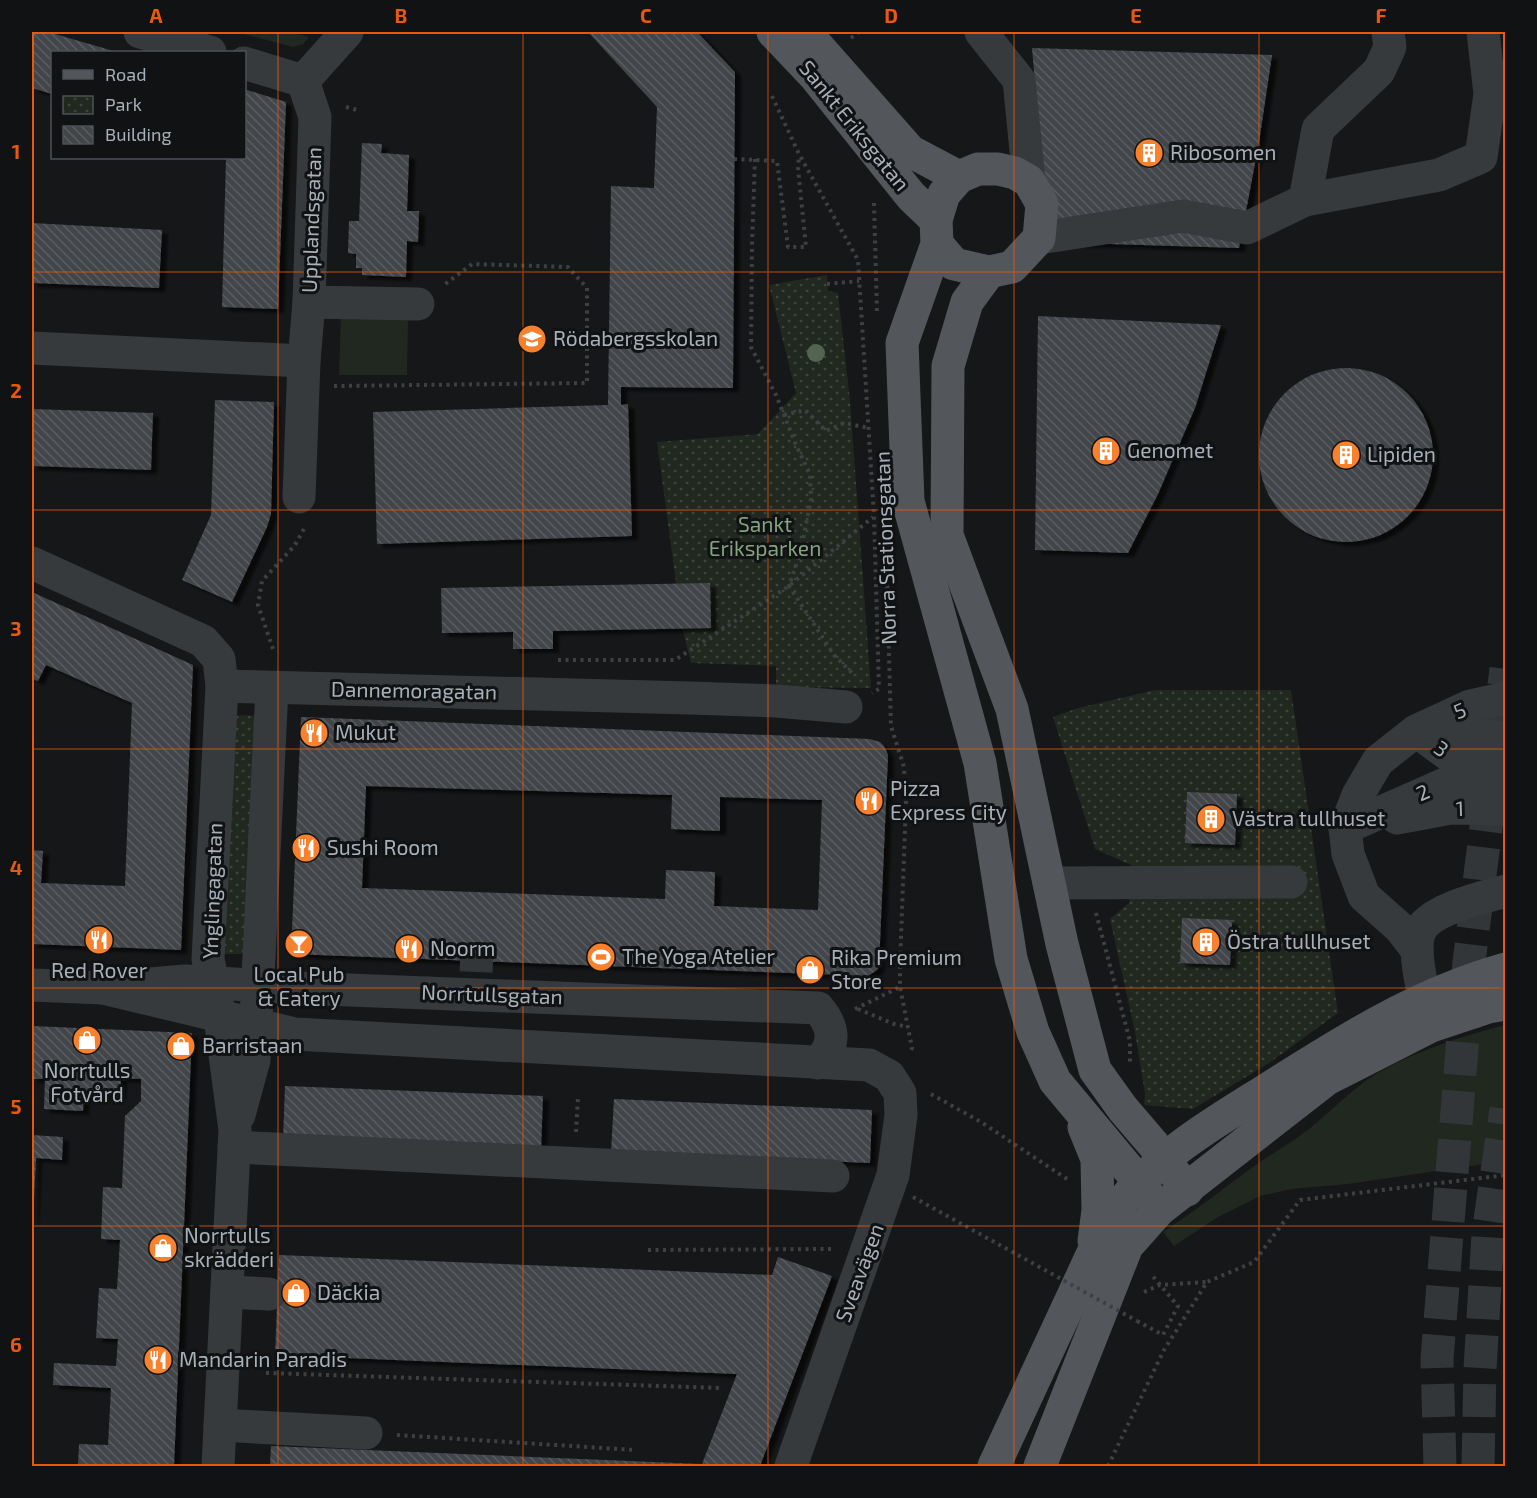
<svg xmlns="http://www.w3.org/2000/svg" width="1537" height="1498" viewBox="0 0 1537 1498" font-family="'Exo 2',sans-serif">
  <defs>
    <pattern id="park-dots" width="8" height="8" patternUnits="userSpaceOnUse" patternTransform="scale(1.5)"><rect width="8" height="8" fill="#212820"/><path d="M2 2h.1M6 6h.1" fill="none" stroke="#3e453e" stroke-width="1.8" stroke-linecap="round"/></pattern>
    <pattern id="building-back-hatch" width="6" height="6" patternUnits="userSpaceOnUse" patternTransform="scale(1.5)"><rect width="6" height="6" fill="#424548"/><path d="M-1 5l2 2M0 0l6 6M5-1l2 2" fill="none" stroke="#5a5d60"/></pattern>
    <filter id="shadow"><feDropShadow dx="6" dy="4" stdDeviation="1.5" flood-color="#0009"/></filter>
  </defs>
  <rect width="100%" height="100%" fill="#161718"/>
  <g fill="#212820">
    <path d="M236,32H292L309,37L303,44L293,47Z"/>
    <path d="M341,314L408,317L407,375H339Z"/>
    <path d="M1505,1025V1161L1348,1184L1292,1189L1260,1196L1218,1217L1174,1246L1163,1232C1197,1210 1227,1185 1260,1162C1276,1151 1294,1141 1309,1129C1331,1111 1350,1091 1373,1076C1414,1051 1460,1037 1505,1025Z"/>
  </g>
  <g fill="url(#park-dots)">
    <path d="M827,275L828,291L838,293L850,401L871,688L776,687V666L691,663L682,627L657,442L758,434L796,393L769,285Z"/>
    <path d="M1155,690H1291L1338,1013L1269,1063L1193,1109L1144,1105L1145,1094L1135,1032L1110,919L1129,903L1131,865L1095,849L1053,717L1078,708Z"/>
    <path d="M226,715L265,716L254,954H214Z"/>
  </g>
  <g fill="url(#building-back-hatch)" fill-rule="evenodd" filter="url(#shadow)">
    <path d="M32,32H48L117,52H52V94L32,88Z"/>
    <path d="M588,32H697L735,72L733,388L621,387V405L628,404L632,536L377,544L373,412L608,405L611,186L654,188L657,107Z"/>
    <path d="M1032,48L1272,55L1259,142L1239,248L1046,242L1042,164Z"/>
    <path d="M244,89L286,102L278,309L222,307L226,158H244Z"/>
    <path d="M362,143L382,144L381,153L409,155L407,211H419L418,242L407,241L406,277L362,275V268H356V254L348,253L349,221H359Z"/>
    <path d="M32,223L162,230L159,288L32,283Z"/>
    <path d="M1038,316L1221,325L1195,408L1158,494L1128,553L1035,550Z"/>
    <circle cx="1346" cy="455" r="87"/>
    <path d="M215,400L274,402L271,514L267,527L232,602L182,580L211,515Z"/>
    <path d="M32,409L153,413L151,470L32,466Z"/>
    <path d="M710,583L711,628L553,631V649H513V632L442,633L441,588Z"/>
    <path d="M32,592L193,665L181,950L32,944V850L43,851L41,883L125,886L132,703L46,665L38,681L32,679Z"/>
    <path d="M301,717L870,739L880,742L884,746L888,755L879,966L877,970L868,976L291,954ZM366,786L672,795L671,829L720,831V797L822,800L818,910L714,906L715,872L666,870L665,899L362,888Z"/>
    <path d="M1187,792L1237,794L1235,845L1185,843Z"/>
    <path d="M1182,918L1232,920L1230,965L1180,963Z"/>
    <path d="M32,1026L192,1033L174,1466H78L79,1444L108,1445L111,1388L53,1385L54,1363L116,1366L118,1339L96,1338L99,1288L117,1289L120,1240L101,1239L103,1187L122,1188L125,1116L141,1101V1079L121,1078L120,1096L84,1093L83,1111L44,1109L45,1079H32Z"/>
    <path d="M285,1086L543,1096L541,1150L283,1140Z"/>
    <path d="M614,1099L872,1110L870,1163L611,1152Z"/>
    <path d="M32,1135L63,1137L62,1160L36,1158L33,1221H32Z"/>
    <path d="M279,1255L772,1275L778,1257L832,1276L760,1466H270L271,1446L702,1464L737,1374L275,1355Z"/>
  </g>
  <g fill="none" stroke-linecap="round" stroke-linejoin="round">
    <path stroke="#333638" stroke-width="33" stroke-dasharray="33 16" stroke-linecap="butt" d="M476,972L477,953"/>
    <g stroke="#333638" stroke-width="33" stroke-dasharray="33 16" stroke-linecap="butt">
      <path d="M1440,1466L1437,1359L1469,962L1506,669"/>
      <path d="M1478,1466L1480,1369L1488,1234L1506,1109"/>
    </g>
    <g stroke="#3d4144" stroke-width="4" stroke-dasharray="3 4.5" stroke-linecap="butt">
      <path d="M851,38L859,32"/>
      <path d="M772,96L799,154L858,260L874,516L879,689L872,693"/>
      <path d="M346,107L357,110"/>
      <path d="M734,159L777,161L788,247H806L798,168L799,156"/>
      <path d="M755,159L752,245L751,347L776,395L796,445L810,474L811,499L801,550L789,586L834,655L854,675"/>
      <path d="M874,203L877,313"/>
      <path d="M827,284L859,281"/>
      <path d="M334,386L587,383V288L568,267L472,264L444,285"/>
      <path d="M784,415L805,410L826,431L844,423L869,428"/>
      <path d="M886,548L891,726L904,767L906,802L900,965V987L912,1048L910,1053"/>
      <path d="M273,649L258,605L262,581L295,545L305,527"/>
      <path d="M558,660H675L789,586L873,517"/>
      <path d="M1096,913L1130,1041V1063"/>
      <path d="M855,1009L900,987"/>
      <path d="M858,1009L894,1024L908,1027"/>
      <path d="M931,1094L981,1122L1067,1179"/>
      <path d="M576,1132L578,1097"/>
      <path d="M648,1250L834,1249"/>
      <path d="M1144,1292L1160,1285L1206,1282"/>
      <path d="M1137,1321L1163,1335L1178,1306L1151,1274"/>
      <path d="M266,1373L721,1388"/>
      <path d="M397,1435L635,1450"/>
      <path d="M1108,1466L1164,1350L1207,1282L1254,1262L1300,1200L1506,1175"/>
    </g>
    <g stroke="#373a3d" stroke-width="33">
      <path d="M140,32L210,52"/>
      <path d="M981,32L1019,80L1029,181"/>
      <path d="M244,63L303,81"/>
      <path d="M303,81L347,32"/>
      <path d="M1305,200L1318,129L1379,71L1390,47L1388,32"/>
      <path d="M1039,238L1183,216L1247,228L1305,200L1439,175L1481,157L1490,94L1483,32"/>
      <path d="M309,302L418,304"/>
      <path d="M32,348L304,361"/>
      <path d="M299,497L304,361L309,302L315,117L303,81"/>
      <path d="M32,563L203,641L219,659L222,686L208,959L220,1017L235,1130L218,1466"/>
      <path d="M222,686L690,698L776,701L846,707"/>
      <path d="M1416,731L1453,758L1506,760"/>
      <path d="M1418,731L1506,738"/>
      <path d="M1397,818L1451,808L1506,809"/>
      <path d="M1345,828L1447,783L1506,785"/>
      <path d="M1049,883L1291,882"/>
      <path d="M1417,950L1400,928L1364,896L1348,854L1345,828L1358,795L1378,761L1416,731L1470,706L1506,698"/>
      <path d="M32,985L103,988L185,981L298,988L818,1008C835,1028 836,1044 818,1063"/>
      <path d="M103,988L295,1034L869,1065L889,1076L900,1093L901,1115L893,1175L791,1466"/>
      <path d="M1431,1026C1426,1005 1412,953 1419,933C1427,910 1484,897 1506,891"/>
      <path d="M239,1115L254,1060L272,688"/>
      <path d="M234,1147L833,1176"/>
      <path d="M227,1292L269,1294"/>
      <path d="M220,1425L366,1433"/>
    </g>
    <g stroke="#53575c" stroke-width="33">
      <path d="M773,32L814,75L911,196L936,220"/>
      <path d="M805,32L910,151L959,177"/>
      <path d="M937,244L954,264L989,272L1012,267L1039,238L1042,204L1029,181L1015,173L998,169H978L959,177L944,194L936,220L937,244L902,343L908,501L980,763L1011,959L1033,1032L1055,1081L1140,1183L1159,1210"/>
      <path d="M989,272L967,302L948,366L947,535L1012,709L1062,944L1095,1070L1123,1109L1153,1144L1187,1190"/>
      <path d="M1084,1127L1097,1159L1098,1210L1094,1241"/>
      <path d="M994,1466L1092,1255C1102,1237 1111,1217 1124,1200C1159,1155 1215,1122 1263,1092C1340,1043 1416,994 1506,969"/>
      <path d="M1040,1466L1127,1246L1159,1210L1327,1079L1431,1026L1488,1007L1506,1004"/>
    </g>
    <path stroke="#3d4144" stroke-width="4" stroke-dasharray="3 4.5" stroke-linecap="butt" d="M913,1197L1137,1321"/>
  </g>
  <circle fill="#536550" cx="816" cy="353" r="9"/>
  <path fill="none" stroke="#e8590c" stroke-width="1.5" stroke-opacity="0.55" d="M278,32V1466M523,32V1466M768,32V1466M1014,32V1466M1259,32V1466M32,272H1506M32,510H1506M32,749H1506M32,988H1506M32,1226H1506"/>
  <defs>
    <g id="building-disc" transform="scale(1.5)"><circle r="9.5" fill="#f8812e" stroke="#111213"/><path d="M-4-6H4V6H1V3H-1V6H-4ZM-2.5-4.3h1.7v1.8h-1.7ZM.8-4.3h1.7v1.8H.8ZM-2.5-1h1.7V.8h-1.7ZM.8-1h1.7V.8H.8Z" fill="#fff"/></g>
    <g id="school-disc" transform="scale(1.5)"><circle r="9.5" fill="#f8812e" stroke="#111213"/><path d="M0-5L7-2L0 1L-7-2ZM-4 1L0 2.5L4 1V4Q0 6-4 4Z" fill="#fff"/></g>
    <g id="restaurant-disc" transform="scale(1.5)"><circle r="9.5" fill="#f8812e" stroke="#111213"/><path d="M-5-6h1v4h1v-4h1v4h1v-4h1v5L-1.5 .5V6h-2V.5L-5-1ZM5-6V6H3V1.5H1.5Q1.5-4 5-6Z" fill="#fff"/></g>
    <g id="bar-disc" transform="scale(1.5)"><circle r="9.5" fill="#f8812e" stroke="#111213"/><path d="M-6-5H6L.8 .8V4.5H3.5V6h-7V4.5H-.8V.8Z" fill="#fff"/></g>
    <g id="stadium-disc" transform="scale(1.5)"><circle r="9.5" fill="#f8812e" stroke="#111213"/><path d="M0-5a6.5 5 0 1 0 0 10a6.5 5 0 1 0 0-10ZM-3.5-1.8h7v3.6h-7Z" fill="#fff"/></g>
    <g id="shop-disc" transform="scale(1.5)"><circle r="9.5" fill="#f8812e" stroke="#111213"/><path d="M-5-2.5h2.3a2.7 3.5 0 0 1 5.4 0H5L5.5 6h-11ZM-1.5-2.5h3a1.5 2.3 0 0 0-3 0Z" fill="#fff"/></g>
  </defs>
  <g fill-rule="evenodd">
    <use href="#building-disc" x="1149" y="153"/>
    <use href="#school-disc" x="532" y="339"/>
    <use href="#building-disc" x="1106" y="451"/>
    <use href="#building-disc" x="1346" y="455"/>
    <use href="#restaurant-disc" x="314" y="733"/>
    <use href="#restaurant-disc" x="869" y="801"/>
    <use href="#building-disc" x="1211" y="819"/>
    <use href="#restaurant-disc" x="306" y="848"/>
    <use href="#restaurant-disc" x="99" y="940"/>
    <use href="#building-disc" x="1206" y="942"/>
    <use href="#bar-disc" x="299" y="944"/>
    <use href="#restaurant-disc" x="409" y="949"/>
    <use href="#stadium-disc" x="601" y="957"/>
    <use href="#shop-disc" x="810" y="970"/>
    <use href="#shop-disc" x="87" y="1040"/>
    <use href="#shop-disc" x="181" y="1046"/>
    <use href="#shop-disc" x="163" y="1248"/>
    <use href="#shop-disc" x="296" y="1293"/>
    <use href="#restaurant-disc" x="158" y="1360"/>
  </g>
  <g text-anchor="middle" stroke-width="6" stroke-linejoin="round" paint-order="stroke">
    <g font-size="21" fill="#a8b1b9" stroke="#111213">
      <text transform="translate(854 126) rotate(51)" y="7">Sankt Eriksgatan</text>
      <text transform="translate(312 220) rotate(-88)" y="7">Upplandsgatan</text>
      <text transform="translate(886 548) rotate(-92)" y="7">Norra Stationsgatan</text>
      <text transform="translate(414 691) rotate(1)" y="7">Dannemoragatan</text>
      <text transform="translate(1460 711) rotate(-23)" y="7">5</text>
      <text transform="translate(1441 749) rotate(35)" y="7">3</text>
      <text transform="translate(1423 793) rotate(-24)" y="7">2</text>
      <text transform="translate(1460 809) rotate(-2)" y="7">1</text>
      <text transform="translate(213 891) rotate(-88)" y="7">Ynglingagatan</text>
      <text transform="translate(492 995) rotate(2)" y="7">Norrtullsgatan</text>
      <text transform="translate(860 1273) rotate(-70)" y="7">Sveavägen</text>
    </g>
    <g font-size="21" fill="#a8b1b9" stroke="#111213" text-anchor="start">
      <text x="1170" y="160">Ribosomen</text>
      <text x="553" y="346">Rödabergsskolan</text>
      <text x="1127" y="458">Genomet</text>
      <text x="1367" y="462">Lipiden</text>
      <text x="335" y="740">Mukut</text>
      <text x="890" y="796">Pizza<tspan x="890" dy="24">Express City</tspan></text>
      <text x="1232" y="826">Västra tullhuset</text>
      <text x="327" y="855">Sushi Room</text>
      <text x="1227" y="949">Östra tullhuset</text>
      <text x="430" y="956">Noorm</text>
      <text x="622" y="964">The Yoga Atelier</text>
      <text x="831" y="965">Rika Premium<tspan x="831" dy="24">Store</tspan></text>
      <text x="99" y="978" text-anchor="middle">Red Rover</text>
      <text x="299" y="982" text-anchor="middle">Local Pub<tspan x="299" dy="24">&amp; Eatery</tspan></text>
      <text x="202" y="1053">Barristaan</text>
      <text x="87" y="1078" text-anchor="middle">Norrtulls<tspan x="87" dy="24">Fotvård</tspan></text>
      <text x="184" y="1243">Norrtulls<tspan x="184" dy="24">skrädderi</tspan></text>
      <text x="317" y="1300">Däckia</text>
      <text x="179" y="1367">Mandarin Paradis</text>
    </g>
    <g font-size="21" fill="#85a47e" stroke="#111213">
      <text x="765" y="532">Sankt<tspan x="765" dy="24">Eriksparken</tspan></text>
    </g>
  </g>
  <rect width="1537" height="1498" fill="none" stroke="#111213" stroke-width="66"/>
  <rect x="51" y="51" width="195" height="108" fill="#111213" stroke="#4d5255" stroke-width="1.5"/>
  <rect x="63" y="70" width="30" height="9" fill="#53575c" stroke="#4d5255" stroke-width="1.5"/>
  <text x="105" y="81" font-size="18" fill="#a8b1b9">Road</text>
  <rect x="63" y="96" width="30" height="18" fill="url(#park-dots)" stroke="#4d5255" stroke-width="1.5"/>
  <text x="105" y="111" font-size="18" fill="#a8b1b9">Park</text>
  <rect x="63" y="126" width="30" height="18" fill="url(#building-back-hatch)" stroke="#4d5255" stroke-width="1.5"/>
  <text x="105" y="141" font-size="18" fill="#a8b1b9">Building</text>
  <rect x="33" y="33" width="1471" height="1432" fill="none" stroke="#e8590c" stroke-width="2"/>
  <g font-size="20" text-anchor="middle" font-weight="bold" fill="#e8590c">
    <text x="156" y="23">A</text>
    <text x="401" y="23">B</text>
    <text x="646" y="23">C</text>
    <text x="891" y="23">D</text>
    <text x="1136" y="23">E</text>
    <text x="1381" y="23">F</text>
    <text x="16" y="159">1</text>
    <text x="16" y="398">2</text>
    <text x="16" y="636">3</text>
    <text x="16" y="875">4</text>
    <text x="16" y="1114">5</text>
    <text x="16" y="1352">6</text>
  </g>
</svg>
